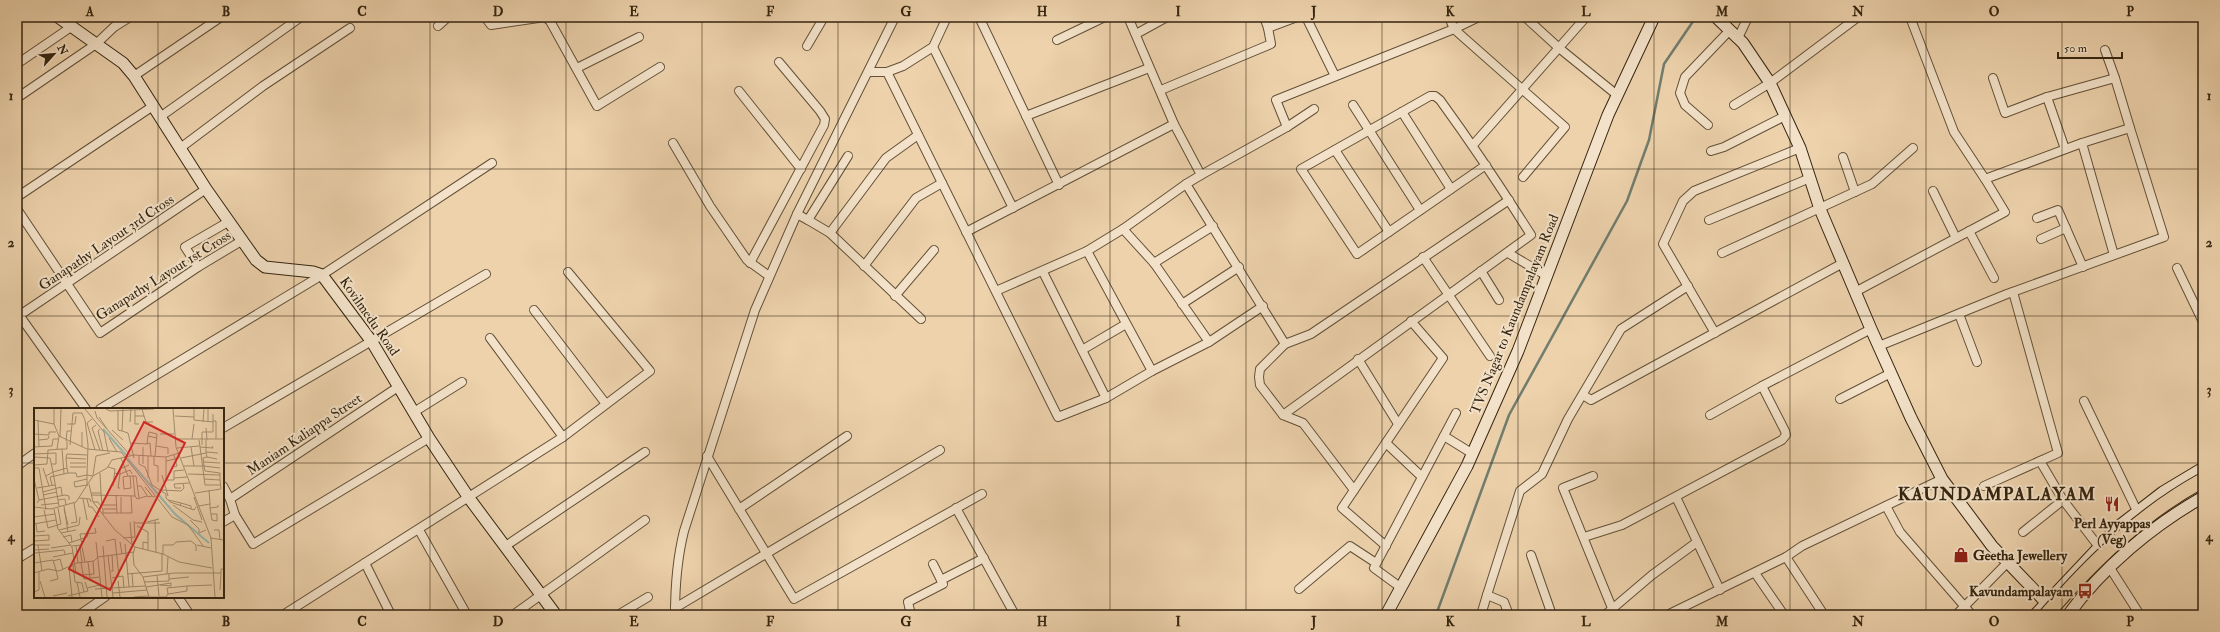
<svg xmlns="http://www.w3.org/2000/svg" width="2220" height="632" viewBox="0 0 2220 632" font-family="'IM FELL Double Pica',serif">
  <rect width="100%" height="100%" fill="#edd2ac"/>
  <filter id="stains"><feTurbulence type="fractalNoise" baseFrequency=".005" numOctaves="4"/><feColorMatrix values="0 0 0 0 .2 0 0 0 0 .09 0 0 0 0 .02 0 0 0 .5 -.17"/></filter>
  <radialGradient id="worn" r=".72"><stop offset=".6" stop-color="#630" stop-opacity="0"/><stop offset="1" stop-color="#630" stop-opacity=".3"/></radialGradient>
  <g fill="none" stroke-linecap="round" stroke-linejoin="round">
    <path stroke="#717d6f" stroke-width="2.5" d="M1436,615L1509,415L1627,201L1649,140L1664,64L1696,17"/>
    <g stroke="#635037" stroke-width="10">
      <g id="street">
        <path d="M485,17L491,25L545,17L550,21L597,106L660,67"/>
        <path d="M979,17L1059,185"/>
        <path d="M1128,17L1174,124L1201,175L1186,184L1285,344L1311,334L1509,200"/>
        <path d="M1306,17L1335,76"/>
        <path d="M1449,17L1454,29L1479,17"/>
        <path d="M1525,17L1559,48L1617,95"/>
        <path d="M1910,17L1954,132L1985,179L2082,143"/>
        <path d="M438,26L448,17"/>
        <path d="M1268,28L1297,17"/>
        <path d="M1136,34L1167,17"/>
        <path d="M1738,38L1748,17"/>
        <path d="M1057,40L1105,17"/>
        <path d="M807,46L824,17"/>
        <path d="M933,47L1013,208"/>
        <path d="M2105,50L2115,78"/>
        <path d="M17,64L71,27"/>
        <path d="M577,68L639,37"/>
        <path d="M869,72H887L903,66L933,47L947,17"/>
        <path d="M887,72L1058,417L1106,398L1152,371L1209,342L1263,306"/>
        <path d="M134,76L221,17"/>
        <path d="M1993,78L2005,113L2047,97L2065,149"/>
        <path d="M1161,90L1271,44L1268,28L1264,17"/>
        <path d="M739,91L801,169"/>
        <path d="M2047,97L2115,78L2130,128"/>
        <path d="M17,98L96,44L114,27L130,17"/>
        <path d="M1353,105L1420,210"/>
        <path d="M1734,105L1770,83L1858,17"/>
        <path d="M1402,112L1451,189"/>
        <path d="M1026,116L1149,68"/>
        <path d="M160,117L301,17"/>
        <path d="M1708,125L1685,105L1680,93L1685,77L1730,30"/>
        <path d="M1287,127L1276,100L1454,29L1565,127L1523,177"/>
        <path d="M673,143L710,206L747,260L769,276"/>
        <path d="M1473,145L1586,17"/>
        <path d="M179,149L263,86L350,28"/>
        <path d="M1335,150L1389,232"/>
        <path d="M1711,151L1724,147L1785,116"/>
        <path d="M1843,157L1855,192"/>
        <path d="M1201,175L1287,127L1314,109"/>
        <path d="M1933,191L1956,238"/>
        <path d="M17,197L153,106"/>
        <path d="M17,209L100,333L198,267L243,240"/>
        <path d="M797,214L808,220L848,156"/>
        <path d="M2037,218L2058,210L2083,267"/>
        <path d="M808,220L830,233L921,319"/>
        <path d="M1709,220L1810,178"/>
        <path d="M1123,229L1154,263L1209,342"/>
        <path d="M1969,231L1994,278"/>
        <path d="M966,232L1174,124"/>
        <path d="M830,233L886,158L918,135"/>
        <path d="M2041,239L2066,228"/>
        <path d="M1087,251L1152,371"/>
        <path d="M1508,253L1547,276"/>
        <path d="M1722,253L1872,184L1913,148"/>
        <path d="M1423,257L1490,356"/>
        <path d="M750,263L824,125L825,119L820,111L779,62"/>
        <path d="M1154,263L1213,226"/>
        <path d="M864,266L916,198L942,183"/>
        <path d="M198,267L185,247L228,222"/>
        <path d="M2177,268L2203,322"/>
        <path d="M1481,271L1499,300"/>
        <path d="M1043,272L1106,398"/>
        <path d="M996,291L1087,251L1123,229L1186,184"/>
        <path d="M1855,292L2005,212L1985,179"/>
        <path d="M895,296L934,250"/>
        <path d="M1182,304L1239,267"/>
        <path d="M534,310L606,404"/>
        <path d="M17,312L86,409"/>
        <path d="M1959,314L1977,362"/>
        <path d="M20,315L206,189"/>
        <path d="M1715,333L1663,244L1683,201L1694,191L1800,148"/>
        <path d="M490,338L563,437"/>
        <path d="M1285,344L1260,369L1259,377L1260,385L1283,415L1303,423L1354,490"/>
        <path d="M1879,346L2007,294L2164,237L2130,128L2082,143L2114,255"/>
        <path d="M1082,350L1126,324"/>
        <path d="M1358,359L1398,424"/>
        <path d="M1583,395L1591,400L1843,263"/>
        <path d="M1840,399L1891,373"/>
        <path d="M2084,401L2137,511"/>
        <path d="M100,409L322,275L492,163"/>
        <path d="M414,412L462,382"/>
        <path d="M1283,415L1531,235C1502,189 1472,144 1440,100L1435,96H1430L1301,169L1357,254L1486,165"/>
        <path d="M1710,415L1762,386"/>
        <path d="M223,428L486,274"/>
        <path d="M1444,436L1473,454"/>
        <path d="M1386,443L1422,477"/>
        <path d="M707,456L794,599L982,494"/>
        <path d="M2040,461L2063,500L2099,547"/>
        <path d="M17,466L35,453"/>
        <path d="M1593,476L1563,488L1612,608"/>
        <path d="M223,486L230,499"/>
        <path d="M1984,486L2058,453L2013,292"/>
        <path d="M1676,497L1720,590"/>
        <path d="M1886,506L1900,532L1972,615"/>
        <path d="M956,508L1015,615"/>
        <path d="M739,509L847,436"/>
        <path d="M235,515L253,544L429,438"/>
        <path d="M223,522L235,515L230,499L398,387"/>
        <path d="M419,530L467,615"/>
        <path d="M2023,532L2063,500"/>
        <path d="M1584,537L1622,525L1782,440L1786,435L1785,431L1762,386L1871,329"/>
        <path d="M507,545L645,452"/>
        <path d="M1386,546L1342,508L1443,358L1411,321"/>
        <path d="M1531,555L1552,615"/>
        <path d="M1786,557L1824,615"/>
        <path d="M17,559L35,548"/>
        <path d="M365,563L390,613"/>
        <path d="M2110,568L2140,615"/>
        <path d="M1755,573L1784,615"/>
        <path d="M941,580L984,558"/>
        <path d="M1400,587L1374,568L1456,413"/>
        <path d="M1299,589L1350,546L1376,563"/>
        <path d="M178,597L190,615"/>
        <path d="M675,608L940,450"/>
        <path d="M79,615L105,597"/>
        <path d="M283,615L563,437L650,371L568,272"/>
        <path d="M513,615L645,520"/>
        <path d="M618,615L648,597"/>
        <path d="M675,615C675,586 677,559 684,531L755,310L797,214L895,17"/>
        <path d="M911,615L908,602L943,584L933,564"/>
        <path d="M1481,615L1487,595"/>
        <path d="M1509,615L1504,602L1487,595L1520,491L1542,474L1568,419L1621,329L1688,286"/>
        <path d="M1605,615L1652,575L1697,542"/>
        <path d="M1667,615L1786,557L1802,546L1942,479"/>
        <path d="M1956,615L2007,563"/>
      </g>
    </g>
    <g stroke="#352510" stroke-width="13">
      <g id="secondary">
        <path d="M58,17L123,63L134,76L206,189L256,260L265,267L313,272L322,275L372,342L429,438L469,498L556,615"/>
        <path d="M1716,17L1743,43L1770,83L1800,148L1820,209L1871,329L1911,418L1942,479L1992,546L2058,615"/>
        <path d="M1386,615L1467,466L1518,351L1608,115L1654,17"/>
        <path d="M2035,615L2119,526L2163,492L2203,468"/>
        <path d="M2068,615C2103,567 2152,526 2203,497"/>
      </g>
    </g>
    <use href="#street" stroke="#f3e2c9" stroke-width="8"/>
    <use href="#secondary" stroke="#f3e2c9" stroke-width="11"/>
    <g stroke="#352510" stroke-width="16" stroke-linecap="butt">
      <path id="highway-bridge" d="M2046,615C2092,562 2141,514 2203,480"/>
    </g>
    <use href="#highway-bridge" stroke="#edd2ac" stroke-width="14"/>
  </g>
  <path fill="none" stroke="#352510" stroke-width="1" stroke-opacity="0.55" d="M158,17V409M294,17V615M430,17V615M566,17V615M702,17V615M838,17V615M974,17V615M1110,17V615M1246,17V615M1382,17V615M1518,17V615M1654,17V615M1790,17V615M1926,17V615M2062,17V615M17,169H2203M17,316H2203M17,463H35M223,463H2203M158,597V615"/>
  <defs>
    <g id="restaurant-bare" transform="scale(1.2)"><path d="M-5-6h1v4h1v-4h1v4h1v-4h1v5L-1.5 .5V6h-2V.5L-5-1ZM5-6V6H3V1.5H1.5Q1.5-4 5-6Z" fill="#8f2418" stroke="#f3e2c9" stroke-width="2.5" paint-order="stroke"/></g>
    <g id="shop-bare" transform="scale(1.2)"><path d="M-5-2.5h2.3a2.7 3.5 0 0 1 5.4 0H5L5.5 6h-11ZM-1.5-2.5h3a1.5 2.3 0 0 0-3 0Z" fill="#8f2418" stroke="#f3e2c9" stroke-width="2.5" paint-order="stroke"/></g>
    <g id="bus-bare" transform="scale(1.2)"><path d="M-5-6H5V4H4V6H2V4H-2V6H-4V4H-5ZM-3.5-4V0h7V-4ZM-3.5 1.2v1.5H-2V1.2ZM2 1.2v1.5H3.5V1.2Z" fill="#8f2418" stroke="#f3e2c9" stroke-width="2.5" paint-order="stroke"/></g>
  </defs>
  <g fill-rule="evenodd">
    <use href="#restaurant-bare" x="2112" y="504"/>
    <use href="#shop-bare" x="1961" y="555"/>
    <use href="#bus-bare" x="2085" y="591"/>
  </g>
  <g text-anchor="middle" stroke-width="4" stroke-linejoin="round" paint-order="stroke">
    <g font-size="14" fill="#352510" stroke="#f3e2c9">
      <text transform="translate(106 242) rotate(-34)" y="5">Ganapathy Layout 3rd Cross</text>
      <text transform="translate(163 275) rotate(-32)" y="5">Ganapathy Layout 1st Cross</text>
      <text transform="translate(1514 314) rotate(-68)" y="5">TVS Nagar to Kaundampalayam Road</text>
      <text transform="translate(370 316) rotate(55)" y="5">Kovilmedu Road</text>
      <text transform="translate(304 434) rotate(-34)" y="5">Maniam Kaliappa Street</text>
    </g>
    <g font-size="14" font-weight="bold" fill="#352510" stroke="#f3e2c9">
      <text x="2112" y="528">Perl Ayyappas<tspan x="2112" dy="16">(Veg)</tspan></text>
      <text x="1973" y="560" text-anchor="start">Geetha Jewellery</text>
      <text x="2073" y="596" text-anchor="end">Kavundampalayam</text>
    </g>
    <g font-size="18" font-weight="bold" letter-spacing="1" fill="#352510" stroke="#f3e2c9">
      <text x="1997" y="500">KAUNDAMPALAYAM</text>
    </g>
  </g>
  <g transform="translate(34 408)">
    <rect width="190" height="190" fill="#edd2ac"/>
    <path fill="none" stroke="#99b7ae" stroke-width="2" d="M69,21L92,47M93,50L141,106L175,135"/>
    <path fill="none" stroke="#a38d6e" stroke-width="1" d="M51,1L70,24L74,44M72,1L76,3L120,1M89,1L88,23L94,25L100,50M139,1L142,39L177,130L181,189M160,1V12L179,14M174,1V14M101,2V16H105M61,3L63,10L96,47M84,3V22L88,23M101,8H110L108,1M110,8L112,14H119M141,8L160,9M65,9L73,21M58,11L53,15L61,42M0,12L20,16L25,28L53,41L87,44L138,109L154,117L170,139M4,12L5,39M179,13H182V31M96,14L97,1M169,14L170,1M20,16V1M33,16H41L42,8M62,17L58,20L66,42M172,20L173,32M66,21L64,23L69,43M78,22L89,32M48,24V39M0,26L15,27V24H22M126,26H140M26,29L27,1M75,30L83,44M141,31H190M158,31L160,16M5,32L14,31L15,28M172,32V44L184,45M32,33L33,23H37M97,35L113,36L114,28M113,36L116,35L117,48M36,37L39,5H48L51,12L54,37L53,67L59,68M168,37V24H179V6M122,38L134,40V46M0,39L18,38L19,31H24M109,39V56M157,39L160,58M166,39L179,40L178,38M143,40L165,38M23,41L25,28M28,41H33V33M172,44L173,49L183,51M172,45L167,46L171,77H187M0,46L22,45V56H17M140,47L143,58L140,59M105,48V56L111,59M120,48V57L124,58V74M121,48L123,26L115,24L114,28L123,30M0,49L16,50L19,64L12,68M132,49V72H140M173,49L169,50L170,58L186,60M32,50L33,46L53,47M87,50L94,68M147,50L167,46L165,32M132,53L145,50M170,54L186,55M36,55H52M0,57L13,56L14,42L28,41L30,66M150,58H170L171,63L186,65V67M36,59H52M74,59L81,61L79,78M111,59L118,77L132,86V90L136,94L160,102L162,99M0,60H5L12,102M9,60L15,78M33,60L32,50L52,51M0,64V49M66,65L67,85M80,65L86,66V61L95,57M154,66L186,67M59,67L62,48L76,45M128,67L134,88M96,68L97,80L90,81L89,69L94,68H102L105,90M114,70V48M140,70L153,69M0,71L5,92L3,95M53,71L40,74L41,79L53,77M170,71L186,72V67M140,72V63L150,62M55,76L59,94H64L69,101V106M18,77L16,69L34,65M103,78H107L114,89L118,88M111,79L119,89L121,88M3,80L21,77M86,80H84L86,66L96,62L98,66M147,80H141L140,76L155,75M128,82L147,83L150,80L149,76M175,82L176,96M9,84L27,79L28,87M57,85H67L68,97M161,85L187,81L186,72M9,87L23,84M57,87L101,88L99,68M82,87L83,105M101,88L103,91L113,88M87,89V105M160,89L168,112M45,90L56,91L57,94M49,91L53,112M53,91L55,99H58L65,109M5,92L31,87L35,88V92M24,92L31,91L32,97M134,92L147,95L146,98M59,94L81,122L101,139L129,146L145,154L178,160M147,95L157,98V101M7,97L25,95M67,97H83M139,97L159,112L168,114M25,98L19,64L33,60L34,65H42L43,69L53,67V78M30,98L34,124M165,98L176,96V100L184,99V97M0,99L17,101L42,94L59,68L73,60L78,52L100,47L132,49L145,45M176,100L177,106H183V113L178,112L177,106M20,101L24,121L38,139L42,165M30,101L34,117M70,101H83M10,102L14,120L27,116L24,100M69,105H98L97,88M0,109L21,106M121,112L122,144M156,112L165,121V125L172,122M96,114L98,137M113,114L125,111M37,115L43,114L40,95M101,115H126M0,116L22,112M2,116L3,124L11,123M103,118L114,124V142M25,122L45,117L46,109M180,122H185L186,132M27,125L42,122M0,128L15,127M29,129L37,127L38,134M89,130L101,129L100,113M176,130L190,132M0,133L15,132V127M72,133L81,131L85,169M62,134L68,189M86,134L88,146M35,135L53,129L54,126M91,136L95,179M0,137H16M4,137L8,163M163,137L177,140M38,138L48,137L46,126L62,125L61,120M42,138L44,155M69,138L73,189M48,139L51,154M101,139L99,146L100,157L109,169L115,189H132M17,140L37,137M46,140L48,154M109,141V134L114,135M0,142L15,141M1,145L30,142L31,146M129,146V137H139L142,134L157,133L162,137V143M74,148L79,189M19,149L39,145M19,153L26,151L29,162M54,154L56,170M0,155L19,152L22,162M47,155L50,171L65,169M39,157L41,174L48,175L50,184M35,159L38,189M77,163H79L78,147M0,165L14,161L25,163L43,155L60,153L64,149L100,144M98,165L99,179M93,166L128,163V146M133,166L134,149M48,167L60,166L59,153M123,167L125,188M109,169L140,165H187V161H190M78,170L89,168L90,180M135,171L155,169M6,173L11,189M16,173L24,171L22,162M84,173L86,189M43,174L46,189M110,174L135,173V166M112,179L137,175V178L126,177M53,180L66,177M61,181L111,178M186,182L187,165M0,184L5,182V164M79,185L113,182M134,186L133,180L153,178M19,188L33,185M34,188L54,183L51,174M100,189L114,188M132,189L134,186L153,183V178L178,177"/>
    <path fill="#d62828" fill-opacity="0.15" stroke="#d62828" stroke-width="2" d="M110,14L151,35L76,182L35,161Z"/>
    <rect width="190" height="190" fill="none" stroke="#352510" stroke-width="2"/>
  </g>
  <rect width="2220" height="632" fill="none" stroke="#edd2ac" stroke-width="44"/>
  <g transform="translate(54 54) rotate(63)" stroke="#f3e2c9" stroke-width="3" paint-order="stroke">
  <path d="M0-3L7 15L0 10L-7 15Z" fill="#352510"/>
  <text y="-6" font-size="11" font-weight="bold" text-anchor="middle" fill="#352510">N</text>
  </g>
  <path d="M2058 52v6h64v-6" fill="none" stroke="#352510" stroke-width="2"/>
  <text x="2064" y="52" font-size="12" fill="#352510" stroke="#f3e2c9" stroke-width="3" paint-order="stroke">50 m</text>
  <rect x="22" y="22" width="2176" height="588" fill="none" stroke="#352510" stroke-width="1.5"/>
  <g font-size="13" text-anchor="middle" font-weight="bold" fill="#352510">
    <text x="90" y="16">A</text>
    <text x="226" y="16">B</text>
    <text x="362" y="16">C</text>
    <text x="498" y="16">D</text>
    <text x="634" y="16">E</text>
    <text x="770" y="16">F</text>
    <text x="906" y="16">G</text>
    <text x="1042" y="16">H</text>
    <text x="1178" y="16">I</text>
    <text x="1314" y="16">J</text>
    <text x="1450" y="16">K</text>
    <text x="1586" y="16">L</text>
    <text x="1722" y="16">M</text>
    <text x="1858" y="16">N</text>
    <text x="1994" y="16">O</text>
    <text x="2130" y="16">P</text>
    <text x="11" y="100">1</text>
    <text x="2209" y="100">1</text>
    <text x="11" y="247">2</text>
    <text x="2209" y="247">2</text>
    <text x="11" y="394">3</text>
    <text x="2209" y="394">3</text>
    <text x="11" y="541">4</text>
    <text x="2209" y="541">4</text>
    <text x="90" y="626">A</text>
    <text x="226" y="626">B</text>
    <text x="362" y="626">C</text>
    <text x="498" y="626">D</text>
    <text x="634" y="626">E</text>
    <text x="770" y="626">F</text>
    <text x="906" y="626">G</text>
    <text x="1042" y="626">H</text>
    <text x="1178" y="626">I</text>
    <text x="1314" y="626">J</text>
    <text x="1450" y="626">K</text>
    <text x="1586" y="626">L</text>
    <text x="1722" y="626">M</text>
    <text x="1858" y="626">N</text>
    <text x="1994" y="626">O</text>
    <text x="2130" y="626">P</text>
  </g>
  <rect width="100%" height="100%" filter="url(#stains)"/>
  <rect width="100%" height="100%" fill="url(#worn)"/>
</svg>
